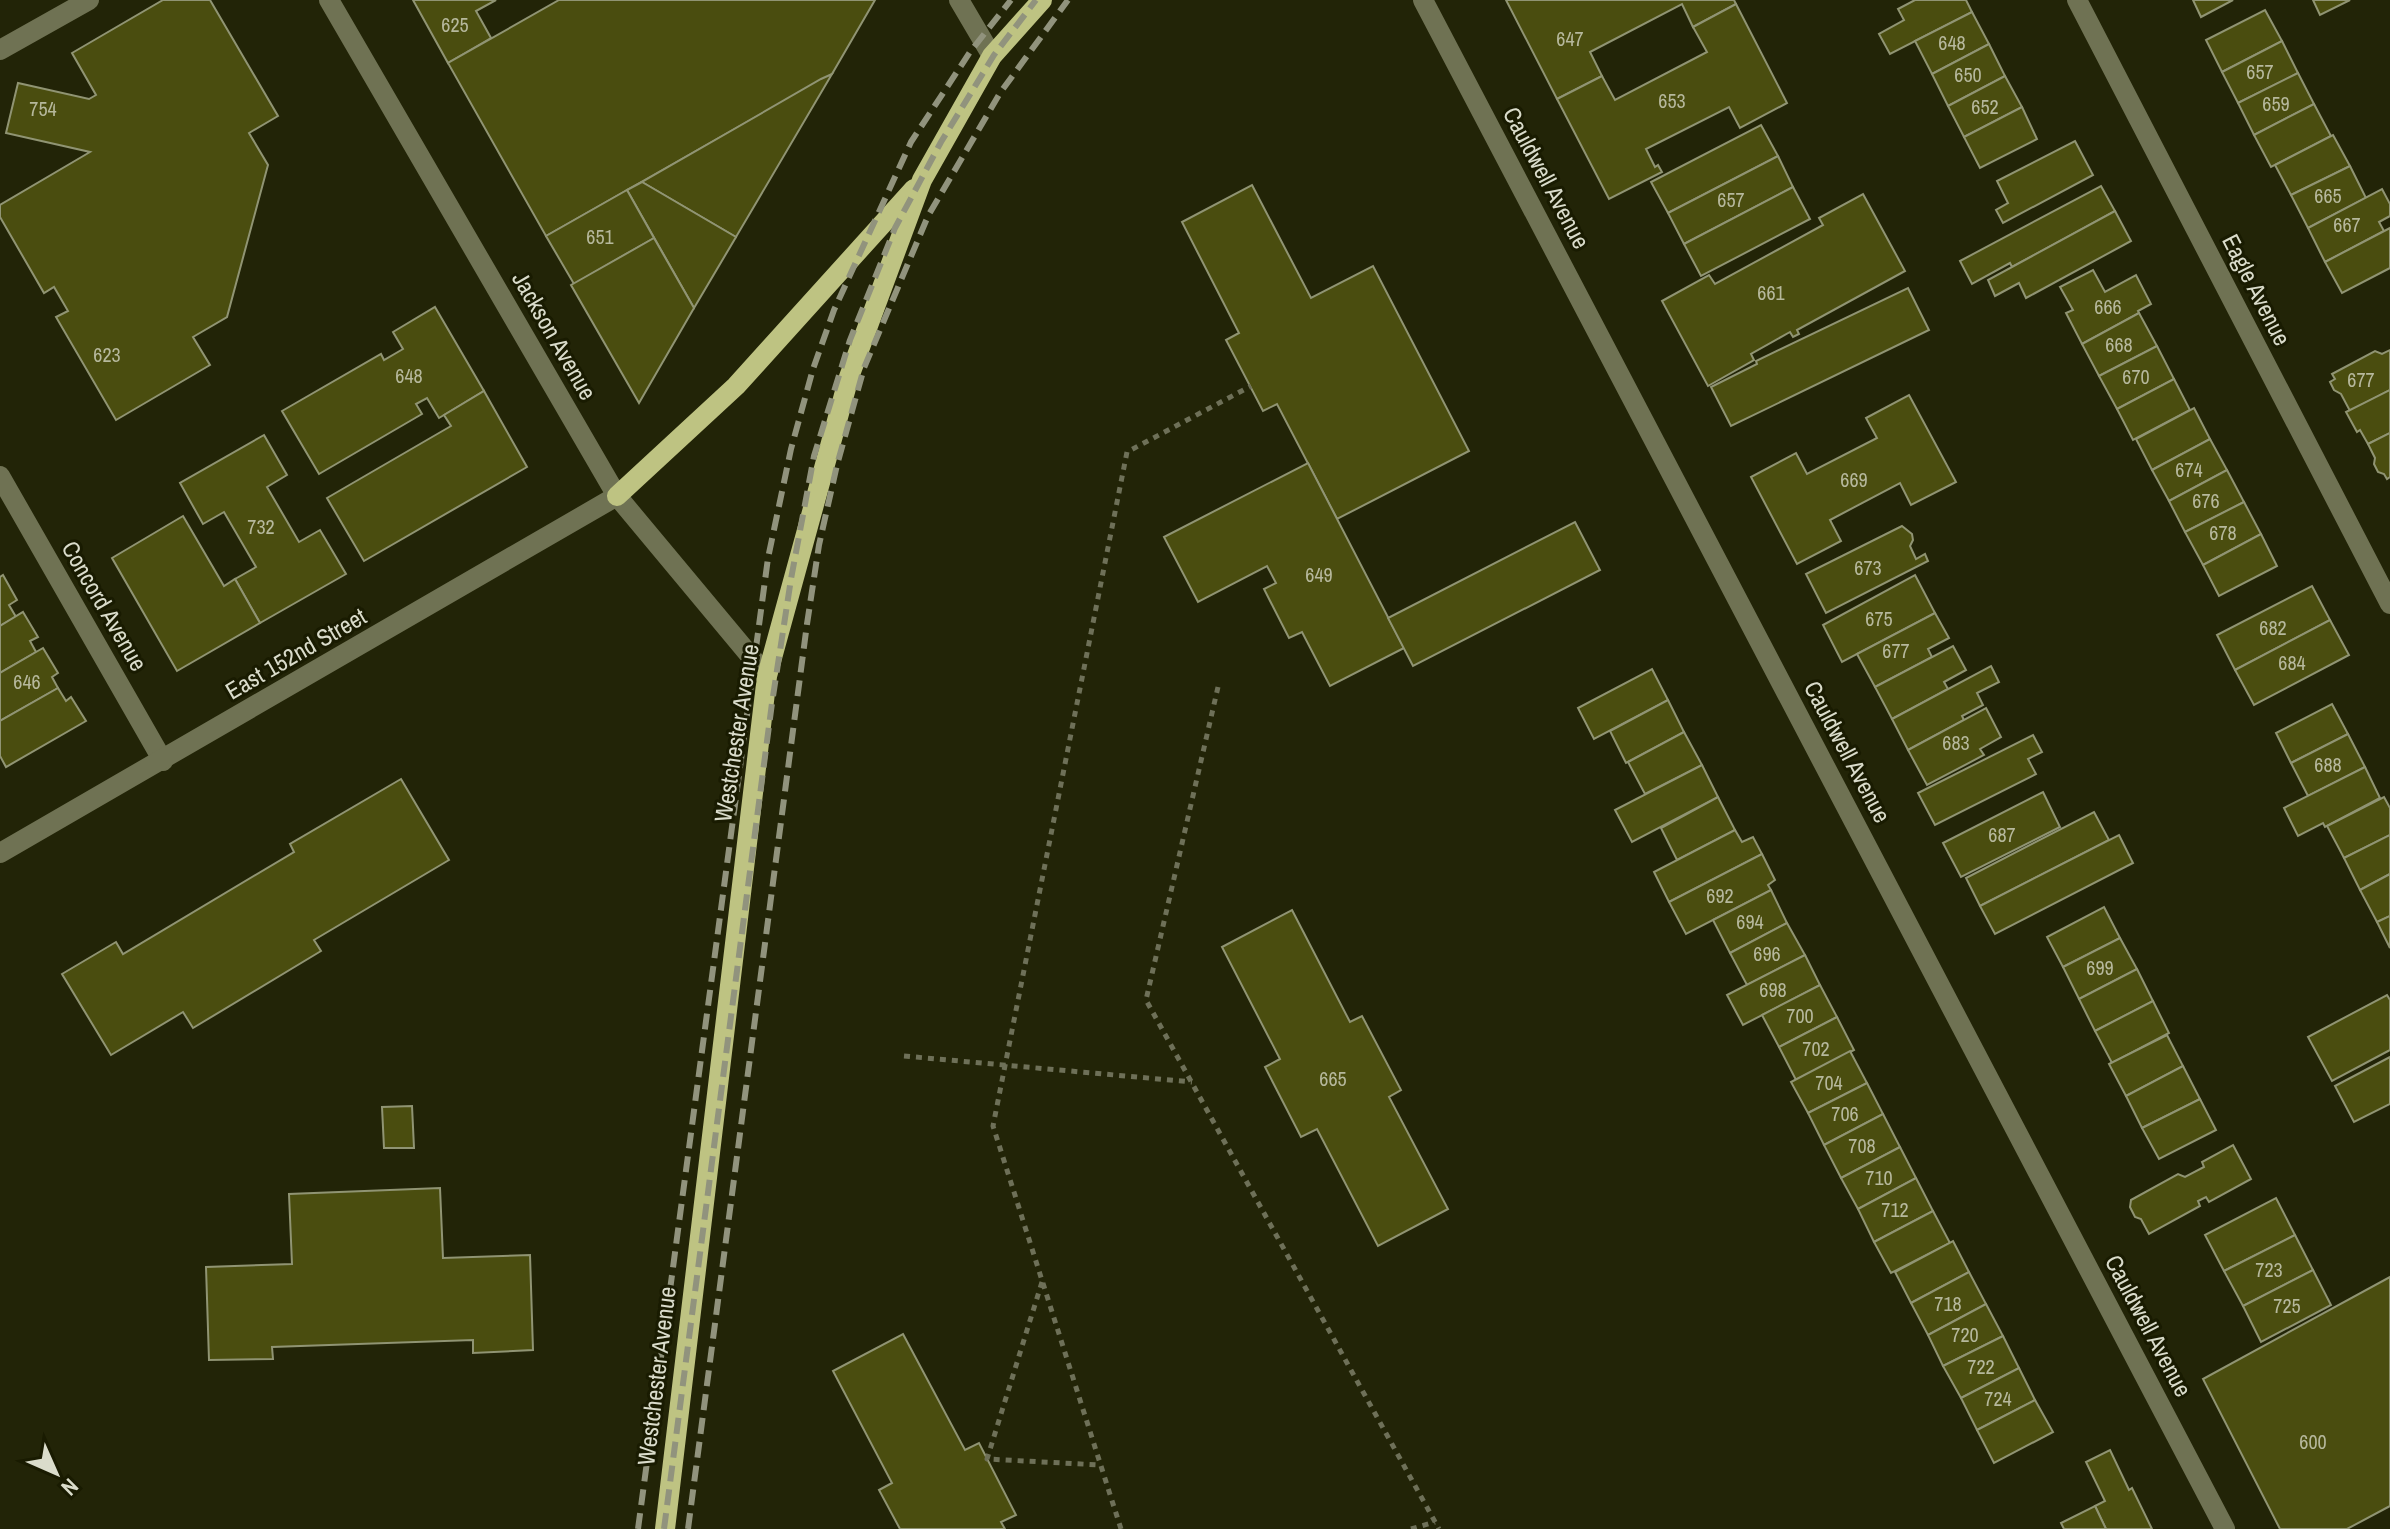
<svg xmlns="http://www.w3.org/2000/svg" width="2390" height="1529" viewBox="0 0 2390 1529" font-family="'Archivo Narrow',sans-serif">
  <rect width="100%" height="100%" fill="#222407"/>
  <g fill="#4a4d0f" stroke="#909473" stroke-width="2">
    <path d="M163,0H210L278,116L249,133L268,165L227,317L193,337L210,365L116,420L56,317L68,311L54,287L44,293L0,217V205L90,152L6,133L18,83L89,99L96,95L72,53Z"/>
    <path d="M413,0H496L476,11L491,38L448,63Z"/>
    <path d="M559,0H875L832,74L546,236L448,63Z"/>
    <path d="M1506,0H1734L1736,4L1693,27L1682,4L1590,52L1602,76L1557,99Z"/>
    <path d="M1915,0H1966L1972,12L1890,54L1879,34L1904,20L1898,9Z"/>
    <path d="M2193,0H2233L2201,17Z"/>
    <path d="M2313,0H2350L2320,15Z"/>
    <path d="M1736,4L1787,103L1740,128L1729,107L1646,149L1655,167L1658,165L1662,172L1609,199L1557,99L1602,76L1615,100L1707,52L1693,27Z"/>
    <path d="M2265,10L2282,41L2222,72L2206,40Z"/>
    <path d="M1972,12L1989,44L1932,74L1915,41Z"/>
    <path d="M2282,41L2298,73L2238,103L2222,72Z"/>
    <path d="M1989,44L2005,76L1948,106L1932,74Z"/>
    <path d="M2298,73L2314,104L2254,135L2238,103Z"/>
    <path d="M832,74L736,237L642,182L821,79Z"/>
    <path d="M2005,76L2022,107L1964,137L1948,106Z"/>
    <path d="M2314,104L2331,136L2271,167L2254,135Z"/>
    <path d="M2022,107L2037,139L1980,168L1964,137Z"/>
    <path d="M1761,125L1778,156L1668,213L1651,182Z"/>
    <path d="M2333,135L2350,166L2291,195L2275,165Z"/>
    <path d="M2075,141L2093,175L2003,223L1996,210L2008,203L1997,181Z"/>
    <path d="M1778,156L1793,187L1684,244L1668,213Z"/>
    <path d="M2350,166L2366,198L2308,228L2291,195Z"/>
    <path d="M642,182L736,237L694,308L627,190Z"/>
    <path d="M1252,185L1311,298L1373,266L1469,451L1337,519L1277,404L1263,411L1226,340L1239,333L1182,222Z"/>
    <path d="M2101,186L2115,211L2012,267L2010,263L1972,284L1960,261Z"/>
    <path d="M1793,187L1810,219L1701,276L1684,244Z"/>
    <path d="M2382,189L2390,204V216L2379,222L2384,231L2325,262L2308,228Z"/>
    <path d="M627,190L654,238L574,284L546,236Z"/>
    <path d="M1863,194L1905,271L1797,330L1799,334L1793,337L1790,332L1751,354L1754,360L1708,386L1662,301L1709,275L1715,284L1823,225L1819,218Z"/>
    <path d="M2115,211L2131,241L2026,298L2019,283L1995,296L1988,280Z"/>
    <path d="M2390,228V268L2342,293L2325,262Z"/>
    <path d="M654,238L694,308L639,403L571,285Z"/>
    <path d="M2093,270L2105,292L2136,275L2151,304L2138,311L2139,313L2082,344L2066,313L2073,310L2060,287Z"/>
    <path d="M1908,288L1929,330L1731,426L1711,387L1757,364L1756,361Z"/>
    <path d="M435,307L484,391L439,418L427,398L416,404L422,414L319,474L282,411L381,354L384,360L403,349L393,332Z"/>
    <path d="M2139,313L2157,346L2099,376L2082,344Z"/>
    <path d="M2157,346L2174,379L2117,409L2099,376Z"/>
    <path d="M2390,350V390L2350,411L2341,394L2334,390L2330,382L2335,379L2332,374L2375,351L2382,354Z"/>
    <path d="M2174,379L2190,410L2133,440L2117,409Z"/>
    <path d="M2390,390V433L2368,444L2360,430L2357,432L2346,412Z"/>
    <path d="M484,391L527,467L364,561L327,498L451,426L444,415Z"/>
    <path d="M1909,395L1956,482L1911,505L1900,483L1830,520L1841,541L1797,564L1751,477L1796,453L1807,474L1877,438L1866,418Z"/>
    <path d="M2194,408L2210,439L2152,470L2136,439Z"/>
    <path d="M2390,433V477L2387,479L2384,474L2378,472L2374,464L2375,458L2368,444Z"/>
    <path d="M264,435L287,475L267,487L299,542L320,530L346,574L260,623L235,579L256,567L224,512L203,524L180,483Z"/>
    <path d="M2210,439L2227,470L2169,501L2152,470Z"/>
    <path d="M1308,463L1404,648L1330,686L1302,632L1289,638L1264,589L1276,583L1267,566L1198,602L1164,537Z"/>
    <path d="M2227,470L2244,502L2185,532L2169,501Z"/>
    <path d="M2244,502L2261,534L2203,565L2185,532Z"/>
    <path d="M183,516L224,586L235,579L260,623L177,671L112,558Z"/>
    <path d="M1575,522L1600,570L1413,666L1388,618Z"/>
    <path d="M1902,526L1912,534L1913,540L1910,546L1916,559L1925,554L1928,561L1826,613L1806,574Z"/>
    <path d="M2261,534L2277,566L2219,596L2203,565Z"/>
    <path d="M3,575L17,600L9,605L16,617L0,626V577Z"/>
    <path d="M1915,575L1935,613L1842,662L1823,625Z"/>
    <path d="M2312,586L2330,620L2235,670L2217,635Z"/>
    <path d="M23,612L38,637L30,641L36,652L0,673V626Z"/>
    <path d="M1935,613L1949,638L1928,649L1932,657L1875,687L1857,654Z"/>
    <path d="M2330,620L2349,655L2254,705L2235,670Z"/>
    <path d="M1953,646L1966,670L1944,682L1948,689L1892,719L1875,687Z"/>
    <path d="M43,648L58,673L52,677L58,688L0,721V673Z"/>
    <path d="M1991,666L1999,682L1977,693L1983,705L1962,716L1964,720L1908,750L1892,719Z"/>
    <path d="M1652,669L1668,700L1594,739L1578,708Z"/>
    <path d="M58,688L66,701L71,697L86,721L6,767L0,756V721Z"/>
    <path d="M1668,700L1684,732L1626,763L1610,731Z"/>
    <path d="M2332,704L2348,734L2291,763L2276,733Z"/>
    <path d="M1986,708L2001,737L1980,749L1984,755L1927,785L1908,750Z"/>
    <path d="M1684,732L1702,765L1645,794L1628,762Z"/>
    <path d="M2348,734L2365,767L2308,796L2291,763Z"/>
    <path d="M2033,735L2042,752L2028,759L2036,774L1935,825L1918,793Z"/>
    <path d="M1702,765L1718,797L1632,842L1615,810Z"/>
    <path d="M2365,767L2380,798L2325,827L2323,823L2298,836L2284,808Z"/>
    <path d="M401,779L449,860L314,940L321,951L193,1028L183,1012L111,1055L62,974L116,942L123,954L294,852L290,844Z"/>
    <path d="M2043,792L2060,827L1961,877L1943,843Z"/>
    <path d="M1718,797L1735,830L1677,860L1661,828Z"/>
    <path d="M2384,797L2390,808V835L2344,858L2327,826Z"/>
    <path d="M2094,812L2109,840L1980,906L1966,878Z"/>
    <path d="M1735,830L1742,842L1753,837L1762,854L1669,902L1654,872Z"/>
    <path d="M2119,835L2133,863L1995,934L1980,906Z"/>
    <path d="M2390,835V874L2360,890L2344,858Z"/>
    <path d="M1762,854L1775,880L1768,885L1771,890L1686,934L1669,902Z"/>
    <path d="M2390,874V916L2377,922L2360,890Z"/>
    <path d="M1771,890L1787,923L1730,953L1713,920Z"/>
    <path d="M2104,907L2120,938L2063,967L2047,937Z"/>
    <path d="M1292,910L1350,1022L1362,1016L1401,1090L1389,1097L1448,1209L1378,1246L1317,1129L1301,1137L1265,1067L1280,1059L1222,947Z"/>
    <path d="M2390,916V948L2377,922Z"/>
    <path d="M1787,923L1805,955L1747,985L1730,953Z"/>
    <path d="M2120,938L2137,969L2079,999L2063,967Z"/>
    <path d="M1805,955L1820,985L1743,1025L1727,995Z"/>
    <path d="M2137,969L2153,1001L2095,1031L2079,999Z"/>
    <path d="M1820,985L1837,1017L1779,1047L1762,1015Z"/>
    <path d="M2387,995L2390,1000V1050L2332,1081L2308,1037Z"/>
    <path d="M2153,1001L2169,1033L2112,1063L2095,1031Z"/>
    <path d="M1837,1017L1854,1050L1796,1080L1779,1047Z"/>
    <path d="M2167,1035L2183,1066L2126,1096L2109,1064Z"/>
    <path d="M1850,1051L1867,1083L1808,1113L1791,1082Z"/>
    <path d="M2390,1057V1104L2354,1122L2335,1086Z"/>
    <path d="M2183,1066L2200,1099L2142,1128L2126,1096Z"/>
    <path d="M1867,1083L1883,1114L1824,1145L1808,1113Z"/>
    <path d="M2200,1099L2216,1130L2159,1159L2142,1128Z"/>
    <path d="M412,1106L414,1148H384L382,1107Z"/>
    <path d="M1883,1114L1900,1147L1841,1178L1824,1145Z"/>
    <path d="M2233,1145L2251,1179L2209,1202L2206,1197L2198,1201L2200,1206L2149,1234L2141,1219L2135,1217L2130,1207L2131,1200L2178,1174L2185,1177L2204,1167L2202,1162Z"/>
    <path d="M1900,1147L1916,1178L1858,1209L1841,1178Z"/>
    <path d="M1916,1178L1933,1211L1874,1242L1858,1209Z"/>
    <path d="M440,1188L443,1258L530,1255L533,1350L473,1353V1340L272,1347L273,1359L209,1360L206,1267L292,1264L289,1194Z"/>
    <path d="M2276,1198L2295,1235L2224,1271L2205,1235Z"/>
    <path d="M1933,1211L1950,1243L1891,1273L1874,1242Z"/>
    <path d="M2295,1235L2313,1270L2243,1306L2224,1271Z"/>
    <path d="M1953,1241L1969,1272L1911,1303L1895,1272Z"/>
    <path d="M2313,1270L2331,1305L2261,1342L2243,1306Z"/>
    <path d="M1969,1272L1986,1304L1928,1335L1911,1303Z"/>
    <path d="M2390,1277V1506L2347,1529H2280L2203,1379Z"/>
    <path d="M1986,1304L2003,1336L1943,1366L1928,1335Z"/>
    <path d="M903,1334L965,1450L979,1443L1016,1515L1001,1522L1005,1529H900L879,1490L892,1483L833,1371Z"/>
    <path d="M2003,1336L2019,1368L1961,1398L1943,1366Z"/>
    <path d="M2019,1368L2035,1400L1977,1430L1961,1398Z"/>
    <path d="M2035,1400L2053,1432L1994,1463L1977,1430Z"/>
    <path d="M2110,1450L2129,1490L2132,1488L2152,1529H2106L2095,1506L2105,1501L2086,1462Z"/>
    <path d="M2095,1506L2106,1529H2064L2061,1523Z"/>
  </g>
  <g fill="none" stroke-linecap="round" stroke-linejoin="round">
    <g stroke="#6e7058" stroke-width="5" stroke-dasharray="6 6" stroke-linecap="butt">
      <path d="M1218,687L1146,1000L1439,1529"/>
      <path d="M904,1056L1192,1082"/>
      <path d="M1042,1282L987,1459L1100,1465"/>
      <path d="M1121,1529L993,1126L1127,452L1251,386"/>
      <path d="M1411,1529L1435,1522"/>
    </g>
    <g stroke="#6f7253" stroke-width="20">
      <path d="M329,0L617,496L767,676"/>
      <path d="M959,0L992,56"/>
      <path d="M1423,0L2225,1529"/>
      <path d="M2077,0L2390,604"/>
      <path d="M0,50L89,0"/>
      <path d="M0,476L163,761"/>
      <path d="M0,853L617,496"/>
    </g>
    <g stroke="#bec382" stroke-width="20">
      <path d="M617,496L736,386L914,189"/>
      <path d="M665,1529L767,676L849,377L922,180L992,56L1042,0"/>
    </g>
    <g stroke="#91937d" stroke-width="6" stroke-dasharray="16 8" stroke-linecap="butt">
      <path d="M638,1529L768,558L791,449L813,369L834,310L911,142L970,52L1011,0"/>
      <path d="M664,1529L772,703L791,579L814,456L850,340L895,228L941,142L994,55L1036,0"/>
      <path d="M688,1529L807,624L819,545L837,465L864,368L928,216L1000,93L1068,0"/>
    </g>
  </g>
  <g text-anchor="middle" stroke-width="6" stroke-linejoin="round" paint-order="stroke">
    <g font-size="20" fill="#b6b89c">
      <text x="455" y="32">625</text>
      <text x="1570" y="46">647</text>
      <text x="1952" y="50">648</text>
      <text x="2260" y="79">657</text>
      <text x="1968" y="82">650</text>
      <text x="1672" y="108">653</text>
      <text x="2276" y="111">659</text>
      <text x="1985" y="114">652</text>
      <text x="43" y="116">754</text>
      <text x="2328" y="203">665</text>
      <text x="1731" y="207">657</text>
      <text x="2347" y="232">667</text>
      <text x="600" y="244">651</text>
      <text x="1771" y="300">661</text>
      <text x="2108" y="314">666</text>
      <text x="2119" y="352">668</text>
      <text x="107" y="362">623</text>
      <text x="409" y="383">648</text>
      <text x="2136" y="384">670</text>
      <text x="2361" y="387">677</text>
      <text x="2189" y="477">674</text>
      <text x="1854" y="487">669</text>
      <text x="2206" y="508">676</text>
      <text x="261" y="534">732</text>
      <text x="2223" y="540">678</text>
      <text x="1868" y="575">673</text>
      <text x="1319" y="582">649</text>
      <text x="1879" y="626">675</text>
      <text x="2273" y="635">682</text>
      <text x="1896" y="658">677</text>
      <text x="2292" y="670">684</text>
      <text x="27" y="689">646</text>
      <text x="1956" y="750">683</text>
      <text x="2328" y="772">688</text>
      <text x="2002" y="842">687</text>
      <text x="1720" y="903">692</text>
      <text x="1750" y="929">694</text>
      <text x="1767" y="961">696</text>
      <text x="2100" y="975">699</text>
      <text x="1773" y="997">698</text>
      <text x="1800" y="1023">700</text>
      <text x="1816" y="1056">702</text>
      <text x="1333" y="1086">665</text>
      <text x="1829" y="1090">704</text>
      <text x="1845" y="1121">706</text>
      <text x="1862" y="1153">708</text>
      <text x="1879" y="1185">710</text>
      <text x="1895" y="1217">712</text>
      <text x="2269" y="1277">723</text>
      <text x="1948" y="1311">718</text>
      <text x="2287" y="1313">725</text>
      <text x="1965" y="1342">720</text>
      <text x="1981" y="1374">722</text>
      <text x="1998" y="1406">724</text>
      <text x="2313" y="1449">600</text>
    </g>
    <g font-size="24" fill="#dadccb" stroke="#191b01">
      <text transform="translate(1546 178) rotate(62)" y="8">Cauldwell Avenue</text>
      <text transform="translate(2256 290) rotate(63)" y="8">Eagle Avenue</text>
      <text transform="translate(554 336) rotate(60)" y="8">Jackson Avenue</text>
      <text transform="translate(104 606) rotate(60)" y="8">Concord Avenue</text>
      <text transform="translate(296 654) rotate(-30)" y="8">East 152nd Street</text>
      <text transform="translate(737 733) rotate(-81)" y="8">Westchester Avenue</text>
      <text transform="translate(1847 752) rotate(62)" y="8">Cauldwell Avenue</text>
      <text transform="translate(2148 1326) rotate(62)" y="8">Cauldwell Avenue</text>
      <text transform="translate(657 1376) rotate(-83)" y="8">Westchester Avenue</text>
    </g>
  </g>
  <g transform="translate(56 1473) rotate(135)" stroke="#191b01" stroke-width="6" paint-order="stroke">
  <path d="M0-6L14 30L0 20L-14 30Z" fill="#dadccb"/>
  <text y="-12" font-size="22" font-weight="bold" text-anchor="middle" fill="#dadccb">N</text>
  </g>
</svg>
